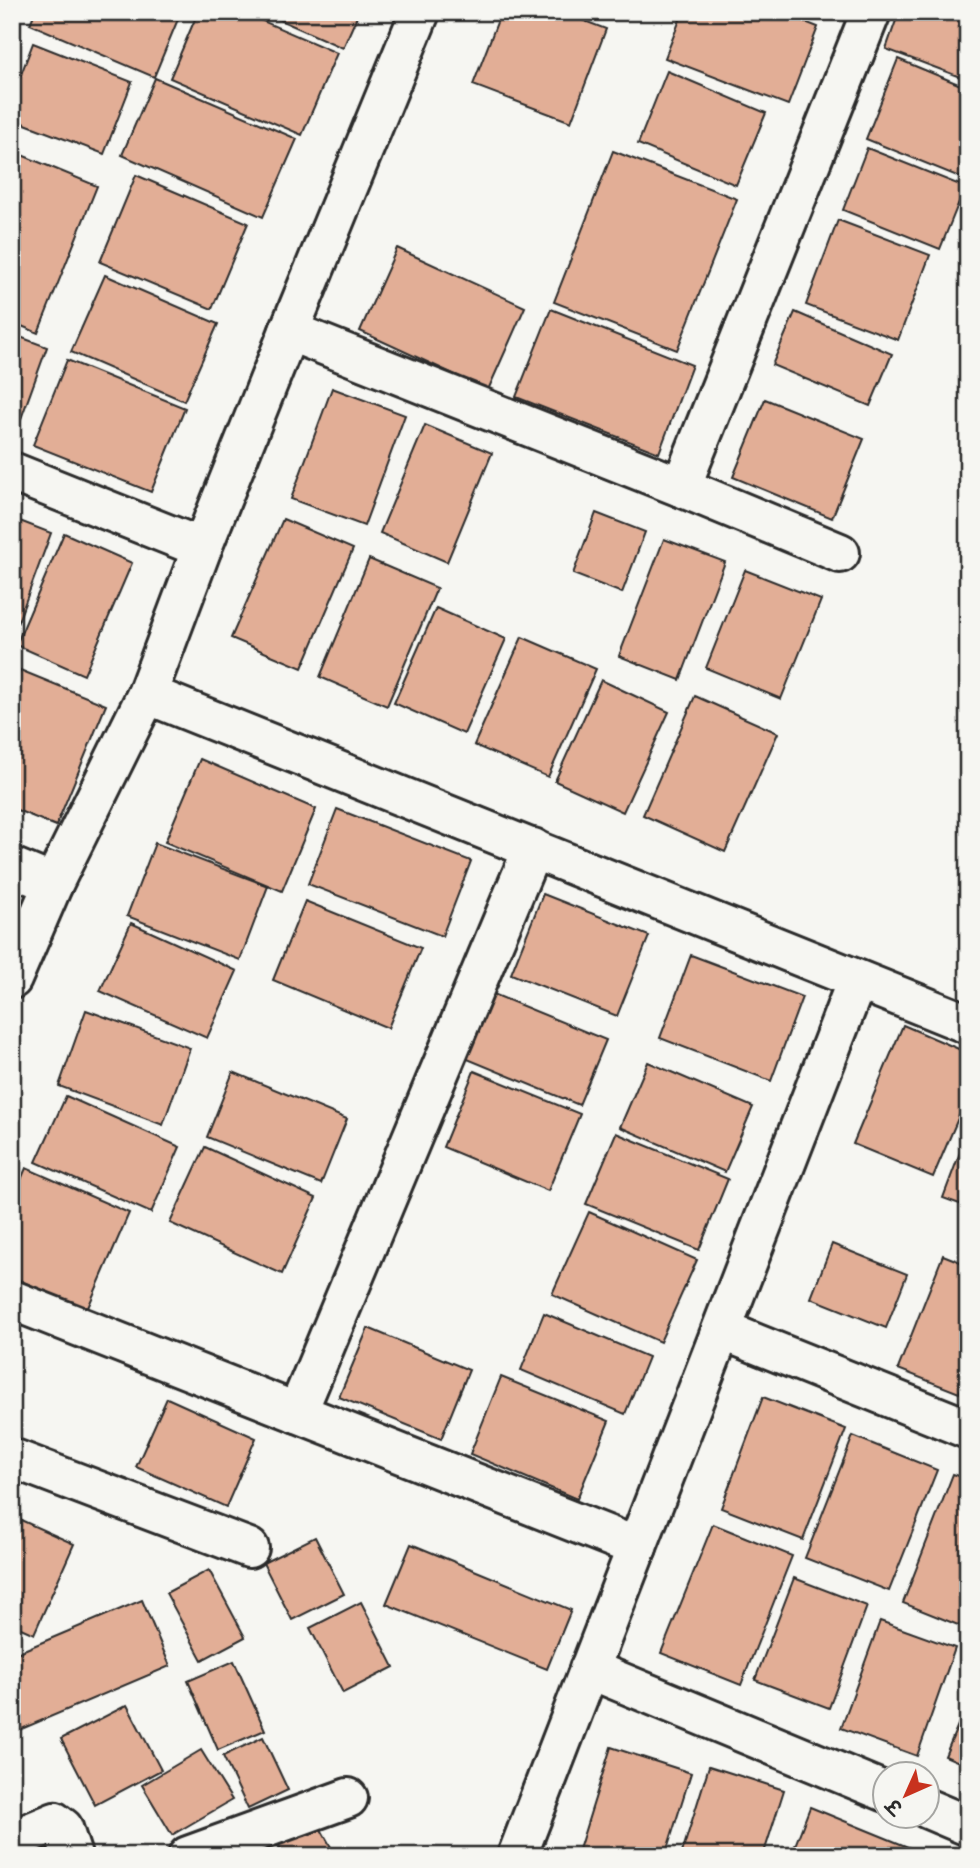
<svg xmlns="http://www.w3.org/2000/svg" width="980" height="1868" viewBox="0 0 980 1868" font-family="'Indie Flower','Playpen Sans Deva',sans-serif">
  <rect width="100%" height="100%" fill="#f6f6f2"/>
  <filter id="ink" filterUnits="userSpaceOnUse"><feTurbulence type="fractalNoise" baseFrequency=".0143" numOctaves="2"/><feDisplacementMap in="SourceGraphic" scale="14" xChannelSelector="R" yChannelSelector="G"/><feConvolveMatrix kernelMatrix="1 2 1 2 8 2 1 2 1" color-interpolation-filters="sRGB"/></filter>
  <g filter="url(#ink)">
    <g fill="#e2ae96" stroke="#2b2b2b" stroke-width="2">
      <path d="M35,12H181L154,77L30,24Z"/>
      <path d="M198,12H242L337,53L302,135L170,78Z"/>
      <path d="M262,12H359L343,48Z"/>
      <path d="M501,12H561L606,29L571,122L473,85Z"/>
      <path d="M683,12H780L818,27L788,105L665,58Z"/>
      <path d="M899,12H968V80L886,49Z"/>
      <path d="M33,43L132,82L104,154L12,119V98Z"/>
      <path d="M898,59L968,88V164L962,178L866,139Z"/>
      <path d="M667,71L766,113L736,185L638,144Z"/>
      <path d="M155,78L297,139L263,217L122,155Z"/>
      <path d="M867,148L965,187L940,249L843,210Z"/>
      <path d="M12,151L97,186L38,333L12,322Z"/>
      <path d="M613,151L737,199L677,350L554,302Z"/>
      <path d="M136,175L248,223L212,309L100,262Z"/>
      <path d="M838,220L930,255L898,340L806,305Z"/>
      <path d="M397,248L525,307L488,390L360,331Z"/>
      <path d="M105,275L218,324L184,401L71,352Z"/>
      <path d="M551,309L692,365L659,453L516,397Z"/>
      <path d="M795,312L892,354L870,406L772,365Z"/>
      <path d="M12,334L47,347L14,438L12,437Z"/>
      <path d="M67,360L185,408L151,492L33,445Z"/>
      <path d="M332,388L405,415L364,526L291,499Z"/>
      <path d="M765,399L864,439L832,518L733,477Z"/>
      <path d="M425,425L492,453L447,562L380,533Z"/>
      <path d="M596,513L645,532L622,593L573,574Z"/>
      <path d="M12,518L51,533L13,635H12Z"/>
      <path d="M283,519L353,549L302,668L231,638Z"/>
      <path d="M64,533L132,563L84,675L16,645Z"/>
      <path d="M664,539L725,562L680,680L619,656Z"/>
      <path d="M369,559L437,588L387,706L320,677Z"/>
      <path d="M745,570L821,600L781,699L706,668Z"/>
      <path d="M436,608L506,639L464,734L394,703Z"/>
      <path d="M522,637L596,669L548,777L474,745Z"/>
      <path d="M20,670L106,705L56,826L12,808V690Z"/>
      <path d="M601,680L669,712L623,812L555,781Z"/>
      <path d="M695,696L778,733L725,852L643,815Z"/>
      <path d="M200,759L316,809L282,891L165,842Z"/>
      <path d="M337,809L471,861L442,936L308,884Z"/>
      <path d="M155,843L268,886L240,960L127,916Z"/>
      <path d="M543,894L649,936L617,1016L511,974Z"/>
      <path d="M305,901L421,948L388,1028L273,980Z"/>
      <path d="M131,923L237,971L207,1038L100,991Z"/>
      <path d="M691,955L802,997L771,1081L660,1038Z"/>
      <path d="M491,993L606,1040L579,1105L465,1058Z"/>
      <path d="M86,1010L190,1048L163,1125L59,1086Z"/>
      <path d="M903,1025L968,1053V1095L933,1177L853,1144Z"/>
      <path d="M648,1062L753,1107L725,1172L620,1127Z"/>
      <path d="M474,1071L580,1114L548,1191L443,1147Z"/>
      <path d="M233,1072L347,1119L321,1184L207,1137Z"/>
      <path d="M66,1096L180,1147L151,1213L36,1162Z"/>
      <path d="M968,1131V1207L943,1198Z"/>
      <path d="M616,1133L728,1179L699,1250L586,1204Z"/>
      <path d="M205,1147L316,1198L282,1274L170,1223Z"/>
      <path d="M26,1168L129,1213L87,1310L12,1277V1200Z"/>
      <path d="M589,1212L697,1260L660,1342L552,1294Z"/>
      <path d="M832,1244L907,1274L886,1328L811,1298Z"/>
      <path d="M943,1255L968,1265V1370L959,1393L898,1369Z"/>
      <path d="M544,1313L648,1357L625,1414L521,1370Z"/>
      <path d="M368,1328L469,1370L441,1439L339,1397Z"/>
      <path d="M501,1377L609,1421L577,1499L470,1454Z"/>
      <path d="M763,1397L846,1429L803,1540L721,1508Z"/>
      <path d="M167,1398L256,1438L226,1507L136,1467Z"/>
      <path d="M853,1436L937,1470L889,1591L805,1558Z"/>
      <path d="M953,1474L968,1479V1629L903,1603Z"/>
      <path d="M12,1516L74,1544L34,1634L12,1624Z"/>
      <path d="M713,1524L792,1556L741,1685L661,1653Z"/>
      <path d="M315,1537L344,1594L292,1620L263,1563Z"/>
      <path d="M411,1544L571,1610L547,1669L386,1604Z"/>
      <path d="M209,1570L245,1637L202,1660L166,1593Z"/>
      <path d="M794,1578L867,1606L829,1708L755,1680Z"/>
      <path d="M142,1600L170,1666L17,1731L12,1719V1655Z"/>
      <path d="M361,1602L394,1667L343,1693L310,1628Z"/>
      <path d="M880,1621L955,1648L917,1756L841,1728Z"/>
      <path d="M234,1661L265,1730L218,1750L188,1681Z"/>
      <path d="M968,1701V1766L945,1756Z"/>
      <path d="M127,1705L161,1770L95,1805L61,1739Z"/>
      <path d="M263,1737L288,1790L248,1809L223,1756Z"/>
      <path d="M611,1747L691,1773L665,1856H577Z"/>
      <path d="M201,1750L232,1800L172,1835L142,1785Z"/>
      <path d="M709,1766L784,1790L763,1856H681Z"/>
      <path d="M810,1807L930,1856H791Z"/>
      <path d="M317,1822L336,1856H284L278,1844Z"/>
    </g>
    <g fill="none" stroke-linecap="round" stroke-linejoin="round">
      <g stroke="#2b2b2b" stroke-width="44">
        <g id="minor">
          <path d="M289,331L681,487L840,553"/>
          <path d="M12,472L202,548"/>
          <path d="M681,487L871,12"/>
          <path d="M147,694L968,1024"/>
          <path d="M12,867L53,884"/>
          <path d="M12,979L53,884L147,694L202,548L289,331L420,12"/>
          <path d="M12,1300L637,1547"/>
          <path d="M722,1330L968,1429"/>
          <path d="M297,1413L533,848"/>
          <path d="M12,1458L249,1548"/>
          <path d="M589,1669L886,1792"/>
          <path d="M928,1809L968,1826"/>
          <path d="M12,1840L55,1822L63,1828L72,1856"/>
          <path d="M188,1856L348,1798"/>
          <path d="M517,1856L857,980"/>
        </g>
      </g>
      <use href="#minor" stroke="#f6f6f2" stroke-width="38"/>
    </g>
  </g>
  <rect width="980" height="1868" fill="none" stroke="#f6f6f2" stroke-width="42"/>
  <rect x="21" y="21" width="938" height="1826" fill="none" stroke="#2b2b2b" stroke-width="2.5" filter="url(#ink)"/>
  <g transform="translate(906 1795) rotate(225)"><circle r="33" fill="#f6f6f2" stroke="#a5a5a2" stroke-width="2"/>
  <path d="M0-5L12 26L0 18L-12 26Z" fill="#c8321e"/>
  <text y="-10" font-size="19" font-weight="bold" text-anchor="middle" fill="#2b2b2b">उ</text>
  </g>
</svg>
